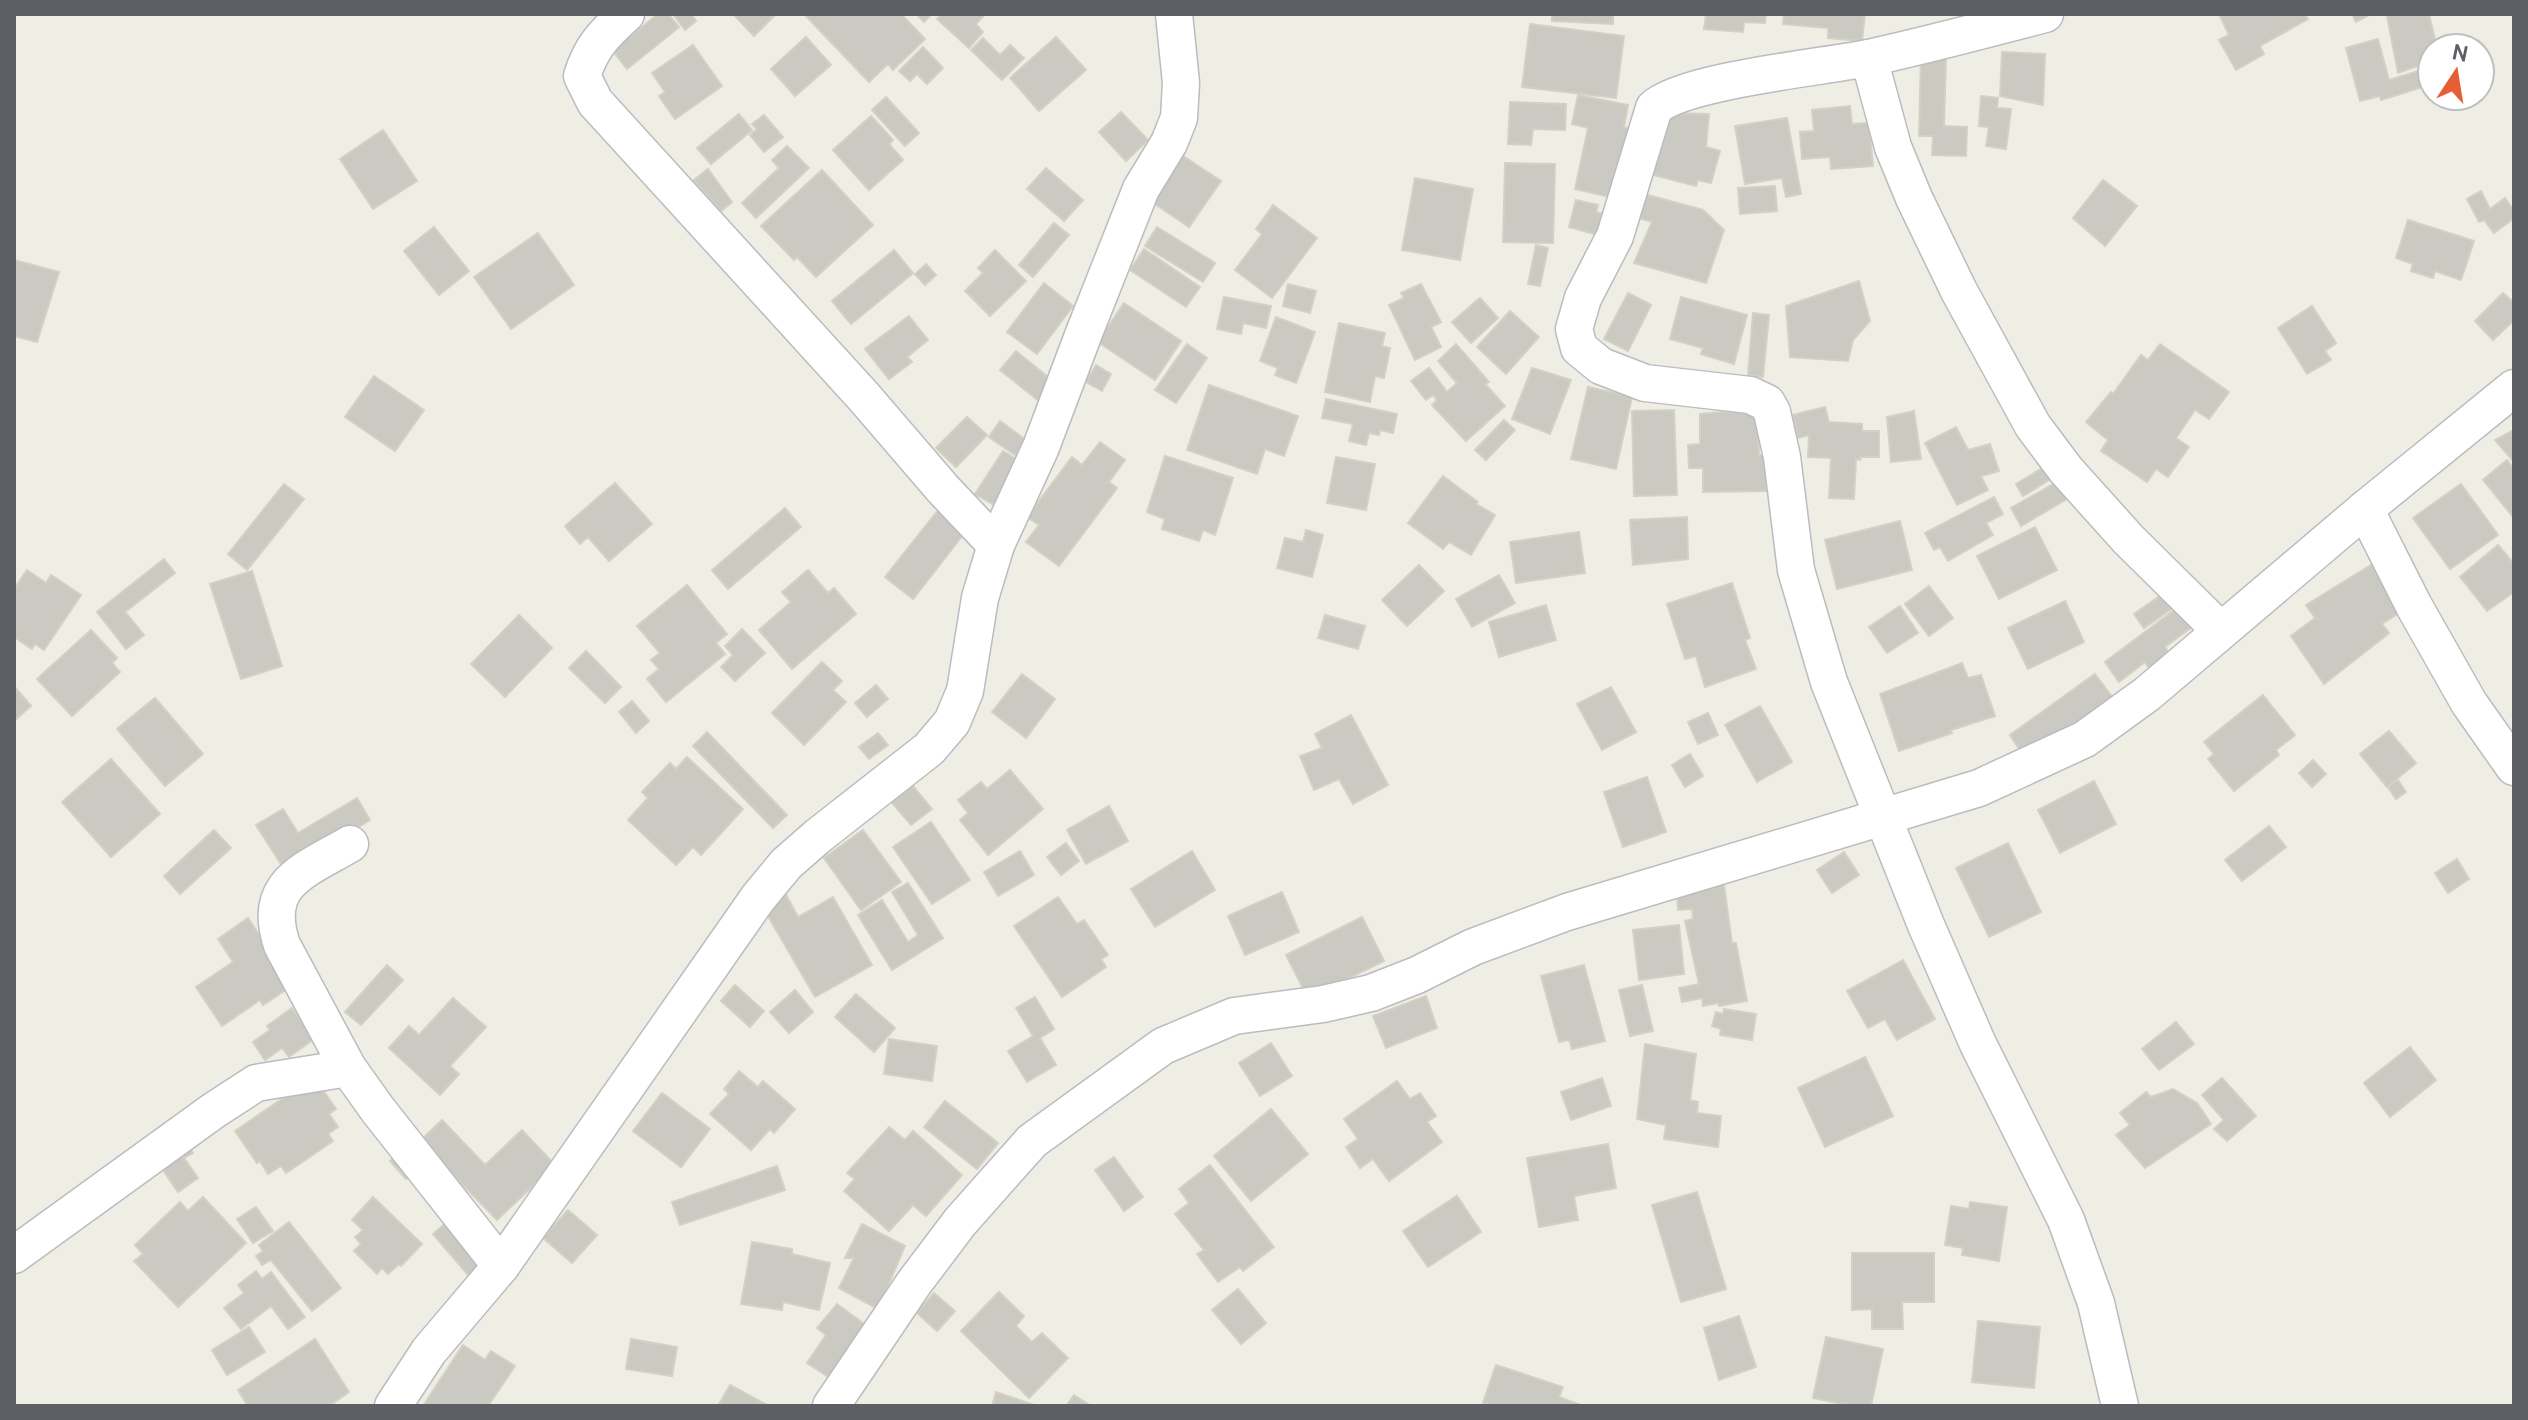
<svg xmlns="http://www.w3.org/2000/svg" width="2528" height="1420" viewBox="0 0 2528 1420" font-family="Cabin,sans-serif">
  <rect width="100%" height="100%" fill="#efeee5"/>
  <g fill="#cac9c2" stroke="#d4d1c4" stroke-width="2">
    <path d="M658,14H668L679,27L627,69L613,51Z"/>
    <path d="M673,14H691L696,21L685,30Z"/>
    <path d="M733,14H776L754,36Z"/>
    <path d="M804,14H901L925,39L893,70L888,64L869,82Z"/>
    <path d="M916,14H932L924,22Z"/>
    <path d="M942,14H985L976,24L983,32L969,48L937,19Z"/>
    <path d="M1552,14H1613V24L1552,21Z"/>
    <path d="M1692,14H1766L1765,23L1744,22L1743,32L1704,29L1706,15Z"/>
    <path d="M1784,14H1865L1862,41L1828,38V28L1783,24Z"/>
    <path d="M2224,14H2304L2308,19L2260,46L2264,54L2236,70L2219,40L2229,35L2220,16Z"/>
    <path d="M2352,14H2371L2356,22Z"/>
    <path d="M2394,14H2429L2437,48H2432V61L2398,73L2387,16Z"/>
    <path d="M1530,24L1624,36L1616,98L1522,87Z"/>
    <path d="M806,37L831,65L795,96L771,69Z"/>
    <path d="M1056,37L1086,70L1039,111L1010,78Z"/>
    <path d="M983,38L1000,55L1010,45L1024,58L1002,80L971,50Z"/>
    <path d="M2378,39L2389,80L2428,68L2432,84L2381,100L2380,96L2360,101L2346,48Z"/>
    <path d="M693,45L722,86L675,119L659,96L665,92L652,73Z"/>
    <path d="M923,47L943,68L927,84L917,74L910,81L899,71Z"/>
    <path d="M2002,52L2045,54L2043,105L2000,96Z"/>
    <path d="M1921,55L1946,56L1944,126L1967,127L1966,156L1932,155L1933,136H1919Z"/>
    <path d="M1578,95L1628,105L1624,127L1638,130L1619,199L1575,189L1588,128L1572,124Z"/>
    <path d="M1981,96L1998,98L1997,108L2011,109L2006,149L1986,146L1989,127L1979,126Z"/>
    <path d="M886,97L919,133L905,146L872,110Z"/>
    <path d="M1510,102L1566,104L1565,130L1533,129L1531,145L1508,144Z"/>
    <path d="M1850,106L1852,124L1869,123L1873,166L1831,169L1830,157L1802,159L1800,132L1814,131L1812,110Z"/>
    <path d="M1121,112L1148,140L1126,161L1099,132Z"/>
    <path d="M1669,113L1709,114L1706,147L1720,151L1711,183L1698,180L1696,186L1650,174Z"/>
    <path d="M739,114L752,130L711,164L697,148Z"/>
    <path d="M764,115L783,137L764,152L750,135L757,129L752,124Z"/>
    <path d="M871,116L893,140L889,144L903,160L869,190L833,150Z"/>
    <path d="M1787,118L1801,194L1786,197L1782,178L1745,184L1735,126Z"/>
    <path d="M383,130L417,181L373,209L340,159Z"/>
    <path d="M787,146L809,168L756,218L742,203L779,168L772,160Z"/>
    <path d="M1180,154L1221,181L1189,227L1149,200Z"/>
    <path d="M1505,163L1555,164L1553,243L1503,242Z"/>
    <path d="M1046,168L1083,200L1064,221L1027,189Z"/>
    <path d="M708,169L732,202L721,211L694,180Z"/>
    <path d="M822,170L873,225L816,277L797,257L794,260L761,226Z"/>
    <path d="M1415,178L1473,189L1460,260L1402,250Z"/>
    <path d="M2103,180L2137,206L2105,246L2073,218Z"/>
    <path d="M1775,186L1777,211L1740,214L1738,188Z"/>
    <path d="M2481,191L2490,209L2505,198L2514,211V218L2494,233L2484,220L2479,222L2467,199Z"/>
    <path d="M1644,194L1703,210L1724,230L1706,283L1634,263L1652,222L1632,216Z"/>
    <path d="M1576,200L1598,205L1596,212L1615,217L1609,238L1569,227Z"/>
    <path d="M1273,205L1317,238L1272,298L1235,270L1262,234L1256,229Z"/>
    <path d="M2408,220L2474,241L2461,280L2435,271L2433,278L2411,271L2413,264L2396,258Z"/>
    <path d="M1054,223L1069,235L1033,277L1019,265Z"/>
    <path d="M434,227L469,271L439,295L404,251Z"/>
    <path d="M1157,227L1215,263L1203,282L1145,246Z"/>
    <path d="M538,233L574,285L511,329L474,277Z"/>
    <path d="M1536,245L1548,248L1540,286L1528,284Z"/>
    <path d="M1144,249L1200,287L1186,307L1130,270Z"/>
    <path d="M894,250L913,273L851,324L832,301Z"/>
    <path d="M995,250L1026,281L990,316L965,291L983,273L978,268Z"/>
    <path d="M14,260L59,272L37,342L14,336Z"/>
    <path d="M926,264L936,275L925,285L915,274Z"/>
    <path d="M1859,281L1870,321L1853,340L1848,361L1790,357L1786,306Z"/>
    <path d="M1044,283L1073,306L1037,354L1007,332Z"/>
    <path d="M1288,284L1316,291L1310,313L1283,306Z"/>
    <path d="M1421,284L1441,322L1431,327L1441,347L1415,360L1389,305L1404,298L1401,293Z"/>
    <path d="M1628,293L1651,305L1628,351L1604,339Z"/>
    <path d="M2503,293L2514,303V320L2493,340L2475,321Z"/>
    <path d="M1224,297L1271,306L1266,328L1243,323L1241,334L1217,329Z"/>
    <path d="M1681,297L1747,315L1734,364L1701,354L1703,348L1670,339Z"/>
    <path d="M1480,298L1498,318L1471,343L1452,322Z"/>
    <path d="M1124,303L1181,341L1155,380L1098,342Z"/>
    <path d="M2312,306L2336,343L2325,351L2331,360L2307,374L2278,328Z"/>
    <path d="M1510,311L1539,337L1506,374L1477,347Z"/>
    <path d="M1753,313L1769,315L1763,377L1748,375Z"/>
    <path d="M909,316L928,340L907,357L912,362L889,379L865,349Z"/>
    <path d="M1276,317L1315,332L1296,383L1275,375L1278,368L1260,361Z"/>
    <path d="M1339,323L1385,333L1382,346L1390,348L1384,378L1375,376L1370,402L1325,392Z"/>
    <path d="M1187,344L1207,358L1176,403L1155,390Z"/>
    <path d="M1456,344L1489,382L1485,384L1505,406L1466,441L1432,405L1437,400L1433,395L1426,400L1411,381L1429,368L1447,392L1457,383L1438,361Z"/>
    <path d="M2160,344L2229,392L2209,419L2195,410L2176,438L2189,447L2168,477L2156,469L2147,482L2101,451L2108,440L2086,422L2111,392L2113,394L2141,355L2148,360Z"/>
    <path d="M1016,351L1054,382L1039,401L1000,370Z"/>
    <path d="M1096,365L1111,374L1102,391L1086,382Z"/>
    <path d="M1532,368L1571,380L1550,434L1512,419Z"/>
    <path d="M374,376L424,410L395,451L345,417Z"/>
    <path d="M1209,385L1298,416L1284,456L1265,449L1257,474L1187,450Z"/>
    <path d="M1588,387L1632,397L1616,469L1571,459Z"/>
    <path d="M1326,399L1397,414L1393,433L1380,430L1379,435L1369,433L1366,445L1349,441L1353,424L1322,418Z"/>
    <path d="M1825,407L1829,422L1862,424V431H1879V457H1860V460L1856,459L1854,499L1829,498L1831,458L1808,457L1809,435L1798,438L1793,415Z"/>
    <path d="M1758,409L1759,455H1767V491L1703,492V468H1689L1688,445L1700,444V414Z"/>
    <path d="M1674,410L1677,495L1634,496L1632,411Z"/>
    <path d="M1914,411L1921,459L1891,462L1887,417Z"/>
    <path d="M967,417L987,435L956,467L936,448Z"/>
    <path d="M1504,420L1515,430L1486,460L1475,450Z"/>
    <path d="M1000,421L1026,440L1015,455L989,437Z"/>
    <path d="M1956,427L1968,450L1990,444L1999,471L1981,476L1988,490L1957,505L1925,443Z"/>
    <path d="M2514,430V462L2495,440Z"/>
    <path d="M1100,442L1125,460L1109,482L1117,488L1059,566L1026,542L1039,525L1027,517L1072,457L1082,465Z"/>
    <path d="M1003,451L1021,462L994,505L975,494Z"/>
    <path d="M1165,456L1233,478L1215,535L1203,530L1199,541L1162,529L1165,519L1147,512Z"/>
    <path d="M1336,457L1375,464L1366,510L1327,503Z"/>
    <path d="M2507,460L2514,469V518L2483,480Z"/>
    <path d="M2044,467L2051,479L2023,496L2016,484Z"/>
    <path d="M1443,476L1478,502L1476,504L1495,515L1471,555L1449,542L1443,549L1408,523Z"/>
    <path d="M2062,479L2072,496L2021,526L2011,508Z"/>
    <path d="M615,483L652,524L609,561L588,537L580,544L565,526Z"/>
    <path d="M284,484L304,499L247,570L228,554Z"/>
    <path d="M2461,484L2498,535L2450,569L2413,518Z"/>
    <path d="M1994,497L2003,514L1986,523L1993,535L1948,561L1940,547L1934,550L1925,533Z"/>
    <path d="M943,504L970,526L913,599L885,577Z"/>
    <path d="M785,508L801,527L728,589L712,570Z"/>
    <path d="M1687,517L1688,559L1633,565L1630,520Z"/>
    <path d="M1900,521L1912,570L1837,589L1825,540Z"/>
    <path d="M2035,527L2057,570L1999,599L1977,556Z"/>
    <path d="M1306,530L1323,535L1312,577L1277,568L1285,538L1303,542Z"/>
    <path d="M1579,532L1585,573L1516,583L1510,542Z"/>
    <path d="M2498,545L2514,564V592L2487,611L2460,577Z"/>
    <path d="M164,559L175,573L125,612L144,635L126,649L97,612Z"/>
    <path d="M2374,563L2404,610L2382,624L2389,633L2324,684L2291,636L2315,618L2306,605Z"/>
    <path d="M1419,565L1444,591L1407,626L1382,600Z"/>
    <path d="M27,570L46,583L51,575L81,595L44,650L35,644L32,649L14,637V584L16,586Z"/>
    <path d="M808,570L828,593L834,588L856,614L792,669L759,630L791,602L782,592Z"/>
    <path d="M252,571L282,666L241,679L210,584Z"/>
    <path d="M1499,575L1515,603L1472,627L1456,599Z"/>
    <path d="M1732,583L1750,638L1745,640L1756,669L1705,687L1696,656L1685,659L1667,604Z"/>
    <path d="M687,585L727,634L716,643L725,654L666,702L647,679L659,669L651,660L660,653L637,626Z"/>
    <path d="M1929,586L1953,618L1929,636L1905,604Z"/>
    <path d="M2170,589L2180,603L2144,628L2134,614Z"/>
    <path d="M2065,601L2084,642L2028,669L2008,628Z"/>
    <path d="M2185,602L2200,621L2165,647L2171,656L2150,670L2145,662L2119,682L2105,662Z"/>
    <path d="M1546,605L1556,640L1499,657L1489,622Z"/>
    <path d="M1900,606L1918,633L1887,653L1869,627Z"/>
    <path d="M519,615L552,648L505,697L471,664Z"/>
    <path d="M1325,615L1365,626L1358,649L1318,638Z"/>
    <path d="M742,629L765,653L735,681L721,667L733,655L725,646Z"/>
    <path d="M91,630L117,658L112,663L120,672L72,716L37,679Z"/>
    <path d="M586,651L621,687L605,703L569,668Z"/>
    <path d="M822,662L842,681L833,690L846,702L804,745L772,713Z"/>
    <path d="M1962,663L1968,678L1981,675L1995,716L1951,730L1952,733L1899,751L1880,694Z"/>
    <path d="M1022,674L1055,699L1026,738L992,712Z"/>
    <path d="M2095,674L2113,698L2025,758L2010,735Z"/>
    <path d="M876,685L888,699L867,717L855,703Z"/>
    <path d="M14,686L31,706L14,721Z"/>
    <path d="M1611,687L1636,732L1602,750L1577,704Z"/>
    <path d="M2263,695L2295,735L2276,750L2279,755L2234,791L2208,759L2214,754L2204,742Z"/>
    <path d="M155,698L203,754L165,786L117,729Z"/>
    <path d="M632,701L649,721L636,733L619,712Z"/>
    <path d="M1760,706L1792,762L1757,782L1725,725Z"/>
    <path d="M1708,713L1718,735L1698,744L1688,722Z"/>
    <path d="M1351,715L1388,785L1353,804L1339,779L1314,790L1300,756L1322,748L1315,734Z"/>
    <path d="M2389,731L2416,763L2387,787L2360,754Z"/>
    <path d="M707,732L787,815L773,828L693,746Z"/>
    <path d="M878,733L888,745L869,759L859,747Z"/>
    <path d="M1690,754L1703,776L1685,787L1672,765Z"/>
    <path d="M687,757L743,809L701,855L693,847L676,865L628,820L648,798L642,792L670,763L676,769Z"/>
    <path d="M111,759L160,814L111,857L62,802Z"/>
    <path d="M2313,760L2326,774L2312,787L2299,773Z"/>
    <path d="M1010,770L1043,809L988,855L960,820L968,813L958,800L981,782L987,789Z"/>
    <path d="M1647,777L1666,832L1623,847L1604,792Z"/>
    <path d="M908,780L932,809L911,825L887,797Z"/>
    <path d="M2398,780L2406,792L2396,799L2388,787Z"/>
    <path d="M2094,781L2116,824L2060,853L2038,810Z"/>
    <path d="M357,798L370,820L286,872L256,825L283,809L298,833Z"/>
    <path d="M1109,806L1128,841L1086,864L1067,830Z"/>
    <path d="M931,822L970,880L932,904L893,847Z"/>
    <path d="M2269,826L2286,847L2242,881L2225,860Z"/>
    <path d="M214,830L231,848L180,894L164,876Z"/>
    <path d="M863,830L901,882L861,910L824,858Z"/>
    <path d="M1066,843L1079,861L1061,875L1047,857Z"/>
    <path d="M2008,843L2041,912L1989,937L1956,868Z"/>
    <path d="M1020,851L1034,875L998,896L984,872Z"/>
    <path d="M1192,851L1215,890L1155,927L1131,889Z"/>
    <path d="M1844,852L1859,875L1832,893L1817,870Z"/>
    <path d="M2457,859L2469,879L2448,893L2435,873Z"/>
    <path d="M1723,878L1732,943H1736L1747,1001L1719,1006L1718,1003L1703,1006L1702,998L1682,1002L1679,988L1699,984L1685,921L1693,919L1692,909L1678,910L1677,890Z"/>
    <path d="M908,883L943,938L892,970L858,915L882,900L908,942L918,935L892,892Z"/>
    <path d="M784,891L798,917L833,897L872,965L815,997L761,904Z"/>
    <path d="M1282,892L1299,932L1245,955L1228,916Z"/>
    <path d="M1058,897L1077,924L1084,920L1108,955L1101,959L1106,967L1062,997L1014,926Z"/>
    <path d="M1362,917L1384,961L1308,998L1286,955Z"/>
    <path d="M248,918L293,985L263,1005L260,1000L222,1026L196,987L233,962L218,939Z"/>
    <path d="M1679,925L1684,974L1639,980L1633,930Z"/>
    <path d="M1903,960L1935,1019L1897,1040L1885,1019L1868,1028L1847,991Z"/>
    <path d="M387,965L403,980L361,1025L345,1012Z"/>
    <path d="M1584,965L1605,1041L1572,1049L1569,1040L1559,1042L1541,976Z"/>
    <path d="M735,985L764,1011L750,1027L721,1001Z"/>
    <path d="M1642,985L1653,1031L1630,1036L1619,990Z"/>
    <path d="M795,990L813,1012L789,1033L770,1012Z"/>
    <path d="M856,994L895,1028L874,1052L835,1017Z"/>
    <path d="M1426,996L1437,1028L1386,1048L1373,1016Z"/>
    <path d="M1035,997L1054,1029L1040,1038L1056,1065L1027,1082L1008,1051L1033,1036L1016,1008Z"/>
    <path d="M453,998L486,1027L450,1066L459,1074L440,1095L389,1048L409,1026L419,1035Z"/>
    <path d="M292,1008L314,1039L289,1057L282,1048L265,1060L253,1042L270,1030L267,1026Z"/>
    <path d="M1724,1009L1756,1014L1752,1040L1720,1035L1721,1029L1712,1026L1716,1012L1723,1014Z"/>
    <path d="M2176,1022L2194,1044L2159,1070L2142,1049Z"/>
    <path d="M889,1039L937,1046L932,1081L884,1074Z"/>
    <path d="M1271,1043L1292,1076L1260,1096L1239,1063Z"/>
    <path d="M1645,1044L1696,1054L1690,1100L1698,1102L1697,1113L1721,1116L1718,1147L1664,1139L1666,1125L1637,1119Z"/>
    <path d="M2410,1047L2436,1080L2390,1117L2364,1083Z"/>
    <path d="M1865,1057L1893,1116L1825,1147L1798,1088Z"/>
    <path d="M739,1071L758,1087L763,1081L795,1109L774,1133L770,1129L751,1150L710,1114L729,1094L724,1089Z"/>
    <path d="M314,1077L336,1109L329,1114L338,1127L328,1134L333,1141L286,1173L281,1166L268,1174L260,1161L257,1163L235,1131Z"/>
    <path d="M1602,1078L1611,1106L1571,1120L1561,1092Z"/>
    <path d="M2222,1078L2256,1116L2227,1141L2214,1129L2224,1120L2202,1095Z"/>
    <path d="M1397,1081L1410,1099L1420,1093L1436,1116L1427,1122L1442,1142L1389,1181L1373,1159L1360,1168L1346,1147L1358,1139L1344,1119Z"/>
    <path d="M2173,1089L2197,1103L2211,1124L2145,1168L2116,1135L2130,1125L2120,1113L2146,1092L2151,1097Z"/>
    <path d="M662,1093L710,1129L681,1167L633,1131Z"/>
    <path d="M945,1101L998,1143L977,1169L924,1127Z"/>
    <path d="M1271,1109L1308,1154L1251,1201L1214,1156Z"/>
    <path d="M442,1120L485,1165L522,1130L555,1165L497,1220L420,1141Z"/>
    <path d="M889,1127L905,1140L913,1131L962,1175L926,1216L913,1205L889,1231L844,1191L855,1179L847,1173Z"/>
    <path d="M183,1137L193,1153L184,1158L198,1178L178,1192L154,1157Z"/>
    <path d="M1608,1144L1616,1188L1574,1196L1578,1220L1539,1227L1527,1158Z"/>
    <path d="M400,1152L416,1170L406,1179L390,1161Z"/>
    <path d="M1114,1157L1143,1197L1124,1211L1095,1170Z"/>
    <path d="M1210,1165L1274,1247L1243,1271L1240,1267L1218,1282L1197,1254L1204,1250L1175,1214L1189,1203L1179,1189Z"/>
    <path d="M777,1166L785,1190L680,1225L672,1202Z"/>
    <path d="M1697,1192L1726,1289L1681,1302L1652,1205Z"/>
    <path d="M1457,1196L1481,1232L1428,1267L1403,1231Z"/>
    <path d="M203,1197L246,1243L178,1307L134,1261L143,1254L135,1245L180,1202L188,1211Z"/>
    <path d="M373,1197L422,1244L401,1266L399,1264L388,1274L382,1268L377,1274L354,1251L361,1244L355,1237L363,1230L352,1220Z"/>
    <path d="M1970,1202L2007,1207L1999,1261L1962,1255L1963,1248L1945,1245L1951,1206L1969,1209Z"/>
    <path d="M256,1207L273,1231L253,1243L237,1219Z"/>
    <path d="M568,1210L597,1235L572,1263L543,1238Z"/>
    <path d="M455,1215L492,1257L469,1276L433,1234Z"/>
    <path d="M289,1222L341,1288L312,1311L271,1260L262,1265L256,1256L263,1251L259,1245Z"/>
    <path d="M862,1224L905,1246L878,1309L839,1288L854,1258H845Z"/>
    <path d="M752,1242L792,1249V1254L830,1263L819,1310L783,1302L782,1310L741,1304Z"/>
    <path d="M1852,1253H1934V1302H1902L1903,1329H1872V1309L1852,1310Z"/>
    <path d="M256,1271L262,1279L271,1272L305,1317L288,1329L271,1306L241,1329L224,1308L244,1293L238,1285Z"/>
    <path d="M1238,1289L1266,1323L1241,1344L1212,1310Z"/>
    <path d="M999,1292L1024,1316L1016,1326L1032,1342L1042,1333L1068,1358L1029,1398L961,1331Z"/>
    <path d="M934,1293L955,1311L937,1331L917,1313Z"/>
    <path d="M837,1304L875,1332L839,1384L807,1363L826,1335L817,1328Z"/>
    <path d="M1739,1316L1756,1367L1719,1380L1704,1328Z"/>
    <path d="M1978,1321L2040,1327L2034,1388L1972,1382Z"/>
    <path d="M249,1327L265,1352L227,1375L212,1350Z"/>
    <path d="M1826,1337L1883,1349L1871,1406H1852L1813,1398Z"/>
    <path d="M315,1339L349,1392L329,1406H248L238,1390Z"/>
    <path d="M631,1339L677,1347L672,1376L626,1369Z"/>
    <path d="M463,1345L485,1360L491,1351L515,1366L488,1406H423Z"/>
    <path d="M1496,1365L1563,1387L1559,1397L1583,1406H1491L1483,1403Z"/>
    <path d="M730,1385L769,1406H718Z"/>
    <path d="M996,1392L1037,1406H992Z"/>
    <path d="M1074,1395L1091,1406H1066Z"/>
  </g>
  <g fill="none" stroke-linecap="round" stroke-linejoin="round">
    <g stroke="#babcc1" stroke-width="39">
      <g id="street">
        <path d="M626,14C604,34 591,47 582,76L595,102L864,397L943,489L996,545"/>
        <path d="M2045,14C1988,29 1931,44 1873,57C1827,67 1684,80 1654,108L1615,236L1583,298L1574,329L1579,348L1601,366L1645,383L1750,395L1767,403L1772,412L1782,457L1796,570L1829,682L1926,925L1978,1044L2066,1220L2096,1303L2120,1406"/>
        <path d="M1869,58L1893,147L1914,198L1959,291L2033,426L2066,470L2128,539L2220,630"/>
        <path d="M2365,509L2414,606L2469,703L2514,767"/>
        <path d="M350,844C304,871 261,883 282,945L348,1068L378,1110L501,1266"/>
        <path d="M14,1255L213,1111L256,1083L348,1068"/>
        <path d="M393,1406L429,1351L501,1266L758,898L786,864L818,836L929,749L952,722L965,691L980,598L996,545L1041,447L1084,333L1141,189L1169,143L1179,118L1181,83L1174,14"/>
        <path d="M831,1406L914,1283L960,1222L1032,1141L1163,1046L1234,1016L1323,1004L1371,993L1417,975L1473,947L1567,912L1979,788L2085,739L2147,694L2365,509L2514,388"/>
      </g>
    </g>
    <use href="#street" stroke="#fff" stroke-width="36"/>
  </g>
  <rect width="2528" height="1420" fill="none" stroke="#5d5f65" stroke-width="32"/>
  <g transform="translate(2456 72) rotate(12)"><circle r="38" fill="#ffffff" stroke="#bebfc1" stroke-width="2"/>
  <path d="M0-6L14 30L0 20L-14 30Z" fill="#e55f36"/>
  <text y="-12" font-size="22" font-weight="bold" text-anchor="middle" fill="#5d5f65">N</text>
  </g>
</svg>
